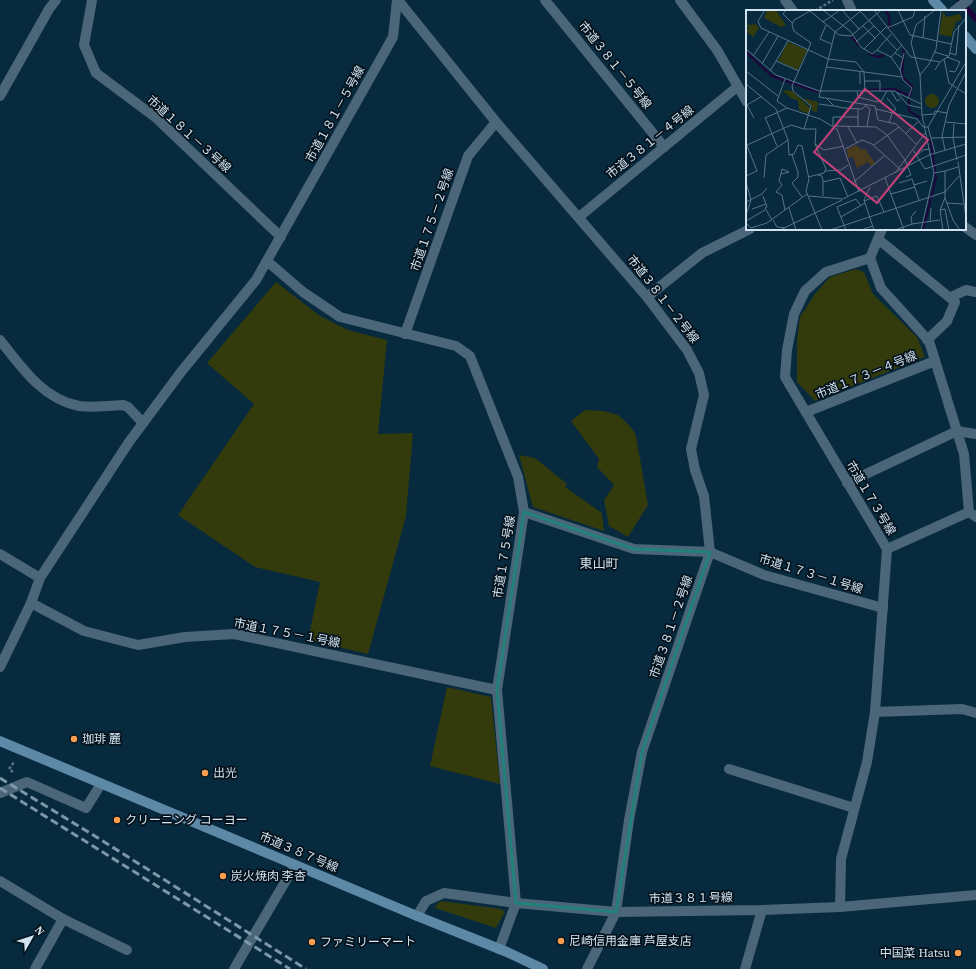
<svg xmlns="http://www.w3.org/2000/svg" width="976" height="969" viewBox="0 0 976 969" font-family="'Source Serif 4','Noto Sans JP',serif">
  <rect width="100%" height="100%" fill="#072a3f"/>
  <g fill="#333b0d">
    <path d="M856,269L864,272L873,294L917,337L925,357L815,401L797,382V341L800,317L815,294L830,277Z"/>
    <path d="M276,282L320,316L348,330L387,340L378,434L413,433L406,516L368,654L308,640L320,582L255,567L178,515L254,404L207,363Z"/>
    <path d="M585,410L604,411L618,415L626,422L633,430L636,436L648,505L628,537L609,526L604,500L614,485L597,467L599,459L571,421Z"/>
    <path d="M519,455L535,458L567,484L565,487L602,513L604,531L533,507Z"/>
    <path d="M447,687L491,697L500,784L430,766Z"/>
    <path d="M441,901L501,909L505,912L496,928L435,908L438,903Z"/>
  </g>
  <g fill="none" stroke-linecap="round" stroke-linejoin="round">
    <path stroke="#20053d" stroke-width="5.5" d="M960,0L976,19"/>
    <g stroke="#557284" stroke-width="2.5" stroke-dasharray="3 2" stroke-linecap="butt">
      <path d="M815,11L833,0"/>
      <path d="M13,772L9,769L14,762"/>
    </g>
    <g stroke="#4b6679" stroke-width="10">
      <path d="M92,0L84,45L96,73L155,117L281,237"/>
      <path d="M398,0L496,122L647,297L687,350L699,373L704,395L691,449L695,470L704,496L710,552L642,752L629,820L616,912L587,969"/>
      <path d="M545,0L664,147"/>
      <path d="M680,0L717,50L747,102"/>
      <path d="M785,0L793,11"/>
      <path d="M847,0L852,11"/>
      <path d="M954,11L968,0"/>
      <path d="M0,96L49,9L56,0"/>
      <path d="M579,217L737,87"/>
      <path d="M965,227L976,235"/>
      <path d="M878,239L955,302L947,321L927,340"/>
      <path d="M870,258L881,288L929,341L964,454L969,512L976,517"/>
      <path d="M267,261L303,292L340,317L456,346L470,356L518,477L524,512L497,690L516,903L499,949"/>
      <path d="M647,297L702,253L750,229"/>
      <path d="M951,297L966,290L976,292"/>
      <path d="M405,334L468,156L496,122"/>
      <path d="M0,340C22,368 43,399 79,406C93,408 109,406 123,405L128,407L143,423"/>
      <path d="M806,412L935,361"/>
      <path d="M847,483L957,431L976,434"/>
      <path d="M524,512L634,549L710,552L764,575L883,608"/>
      <path d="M887,549L969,512"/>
      <path d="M0,554L40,578"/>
      <path d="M31,603L84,631L138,645L185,637L234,634L497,690"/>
      <path d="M0,667L31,603L40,578L129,442L181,372L256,280L393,37L397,0"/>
      <path d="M875,712L962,709L976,713"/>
      <path d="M729,769L854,808"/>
      <path d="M0,793L27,782L86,808L101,784"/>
      <path d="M0,881L63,919L35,969"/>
      <path d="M840,907L841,859L867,762L875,712L887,549L785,377L787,350L794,314L805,291L826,272L870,258L882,229"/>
      <path d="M417,916L426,901L444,893L516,903L616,912L762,910L840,907L976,895"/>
      <path d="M63,919L127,950"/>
      <path d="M234,969L295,865"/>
      <path d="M745,969L762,910"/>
    </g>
    <g stroke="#5d89a7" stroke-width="10">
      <path d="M933,0L943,11"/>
      <path d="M965,36L976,49"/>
      <path d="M0,741L417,916L507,952L543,969"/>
    </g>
    <g stroke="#7e97a8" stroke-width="3" stroke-dasharray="8 4" stroke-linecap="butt">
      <path d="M0,778L98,838L306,969"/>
      <path d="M0,788L290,969"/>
    </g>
  </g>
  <path fill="none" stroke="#22817b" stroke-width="3" stroke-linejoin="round" d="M524,512L634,549L710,552L642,752L616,912L516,903L497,690Z"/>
  <g fill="#fa9f4f" stroke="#05121b" stroke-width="1.5">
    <circle cx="74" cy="739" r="4"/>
    <circle cx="205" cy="773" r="4"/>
    <circle cx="117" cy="820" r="4"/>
    <circle cx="223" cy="876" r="4"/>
    <circle cx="561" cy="941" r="4"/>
    <circle cx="312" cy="942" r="4"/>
    <circle cx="958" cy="953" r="4"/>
  </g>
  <g text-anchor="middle" stroke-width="3.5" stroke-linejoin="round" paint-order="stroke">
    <g font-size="12" fill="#d1e3f1" stroke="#05121b">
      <text transform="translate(615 65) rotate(51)" y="4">市道３８１－５号線</text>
      <text transform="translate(335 114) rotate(-61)" y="4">市道１８１－５号線</text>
      <text transform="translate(189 134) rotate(42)" y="4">市道１８１－３号線</text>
      <text transform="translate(650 142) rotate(-39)" y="4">市道３８１－４号線</text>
      <text transform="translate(432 220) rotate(-71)" y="4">市道１７５－２号線</text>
      <text transform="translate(663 299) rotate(52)" y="4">市道３８１－２号線</text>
      <text transform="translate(866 375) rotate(-22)" y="4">市道１７３－４号線</text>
      <text transform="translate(871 498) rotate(59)" y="4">市道１７３号線</text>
      <text transform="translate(504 557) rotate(-81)" y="4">市道１７５号線</text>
      <text transform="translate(811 574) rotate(17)" y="4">市道１７３－１号線</text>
      <text transform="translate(671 627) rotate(-71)" y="4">市道３８１－２号線</text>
      <text transform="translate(287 633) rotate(11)" y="4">市道１７５－１号線</text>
      <text transform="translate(299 852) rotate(23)" y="4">市道３８７号線</text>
      <text transform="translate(691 898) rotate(-1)" y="4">市道３８１号線</text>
    </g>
    <g font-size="12" fill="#d1e3f1" stroke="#05121b" text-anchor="start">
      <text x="82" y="743">珈琲 麓</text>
      <text x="213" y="777">出光</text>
      <text x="125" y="824">クリーニング コーヨー</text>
      <text x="231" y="880">炭火焼肉 李杏</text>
      <text x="569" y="945">尼崎信用金庫 芦屋支店</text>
      <text x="320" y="946">ファミリーマート</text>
      <text x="950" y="957" text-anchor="end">中国菜 Hatsu</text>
    </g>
    <g font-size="13" fill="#d1e3f1" stroke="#05121b">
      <text x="599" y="568">東山町</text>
    </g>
  </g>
  <g transform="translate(746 10)">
    <rect width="220" height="220" fill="#072a3f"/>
    <path d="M21,0H30L40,15L35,17L18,8ZM197,1L200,7L214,4L216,9L210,12L205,27L193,24ZM0,10L2,15L10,14L13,18L7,27L0,21L3,18L1,16L0,21ZM42,32L61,40L52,60L32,51ZM36,80L46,81L61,95L64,98L63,104L53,100L52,90L45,88ZM179 91a7 7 0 1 1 14 0a7 7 0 1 1-14 0ZM57,88L72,92L71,102L66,101V97ZM110,135L116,140L118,138L129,153L125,156L122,152L111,158L107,147L102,148L101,139Z" fill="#333b0d"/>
    <path fill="none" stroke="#20053d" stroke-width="2" d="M139,0L143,6L144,20M105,27L114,36M158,39L156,66L166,76L164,86M0,42L26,66L72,82M122,43L131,47L139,45M121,80L149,79L164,86M163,89V101L175,108M177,220L190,168L184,127"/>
    <path fill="none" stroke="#587486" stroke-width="1" d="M19,0L12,11L15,18L82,49L110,52L118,62L119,82M40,0L37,4L46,13M77,0L104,21L115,37L126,44L131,40L145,47M96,0L113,19M113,0L151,40M116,0L89,22L73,87L129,96L132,110L150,114L171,135M128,0L165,47L194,52M152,0L164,25L205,34M64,1L93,25L105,26L135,0M77,12L94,0M80,15L74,29L86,34M117,16L129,28M141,18L167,7L169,0M177,28L179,6M110,32L128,16M0,39L30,65L73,81H148L175,94M118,39L140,17M131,40L145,24M188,42L202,46M149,43L157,48L158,43M204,43L210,45L213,15M7,46L23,22M145,47L154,60L157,70L166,78L162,88M145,47L156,35M201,47L214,52L209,62L203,61M198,49L203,73L220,84M30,51L53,61M16,54L32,26M81,57L156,67M154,60L157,48M189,60L194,52L203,46L208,22L220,8M0,61L32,86M24,61L42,31M114,61V74M174,65L183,54L190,39L195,0M39,69L31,91L41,98L74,109L91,119L113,182M119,71H134V81M0,74L30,99L42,130L43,145L48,144L52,135L56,136L63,169L60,181L76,220M145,81L151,91L154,89M111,82L112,87L131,92L135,91L141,81M151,83L162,95L176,98M141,88L150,99L146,103L143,113M81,89L88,96L98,98L116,99L121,94M73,94L87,96M120,96L124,99L121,116M112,99V116M130,99L171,109L177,117H182L220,52M176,105L188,104L189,101L201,103M19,107L31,136M8,108L1,95L16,86M19,108L41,98M200,112L220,114M208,114L207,128L211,150M87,116V107H112M90,116L130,117L141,125L159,150L165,165L160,167M102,117L111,133M182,117L189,143M58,119H70L69,134L80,159L78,163L62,167M160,123L173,111M185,128L220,127M0,133L11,161L0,166M69,134L78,140L98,136M1,135L45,115L58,119L65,96L47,81L46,76L65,33L48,21L46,15L48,10L66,0M128,135L153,117M99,139L116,130L126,134L155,160M167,140L179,159L220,145M199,140L196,126L203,95L220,62M46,145L52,162V167L46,173L56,187M170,146L177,140L184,139M212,152L220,208M79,161L95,160L102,155M199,161L212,157M149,163L180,122M188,163L199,161V188L194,200L197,220M35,164L43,162L36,159L33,171L36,175L30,182L36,185L39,200M72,165L76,166L77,171V186M18,168L20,145L42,130M139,168L158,220M0,172L5,190L0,205M77,172L94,168L102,187M108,172L138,146M153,173L166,169L173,190M168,175L181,171M124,177L118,190L128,220M145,184L169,177M17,186L21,197L19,198L26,210M63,186L97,189L183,145L220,134M199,188L207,210L214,220M118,191L131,186L138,202M0,192L16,184L21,178M200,193L217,194M43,198L50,220M6,199L20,194M194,200L199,199L203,220M95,207L119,193M27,210L31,217L39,218M0,211L19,200M184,212L185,198M0,213L5,218L21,213L61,184M166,214L165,207L170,201M34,220L96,190M84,220L199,182L213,166M100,220L91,197L110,189L115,196M115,220L127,216M149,220L166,214L194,210M175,220L188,163L176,105L174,65L165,33L170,15L189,0"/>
    <path fill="#c54179" fill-opacity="0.15" stroke="#c54179" stroke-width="2" d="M119,79L182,130L131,193L68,142Z"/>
    <rect width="220" height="220" fill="none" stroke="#d1e3f1" stroke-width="2"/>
  </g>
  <g transform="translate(32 937) rotate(51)" stroke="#05121b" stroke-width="3" paint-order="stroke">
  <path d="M0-3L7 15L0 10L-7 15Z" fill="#d1e3f1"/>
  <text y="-6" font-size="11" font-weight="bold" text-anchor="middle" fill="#d1e3f1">N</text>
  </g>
</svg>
